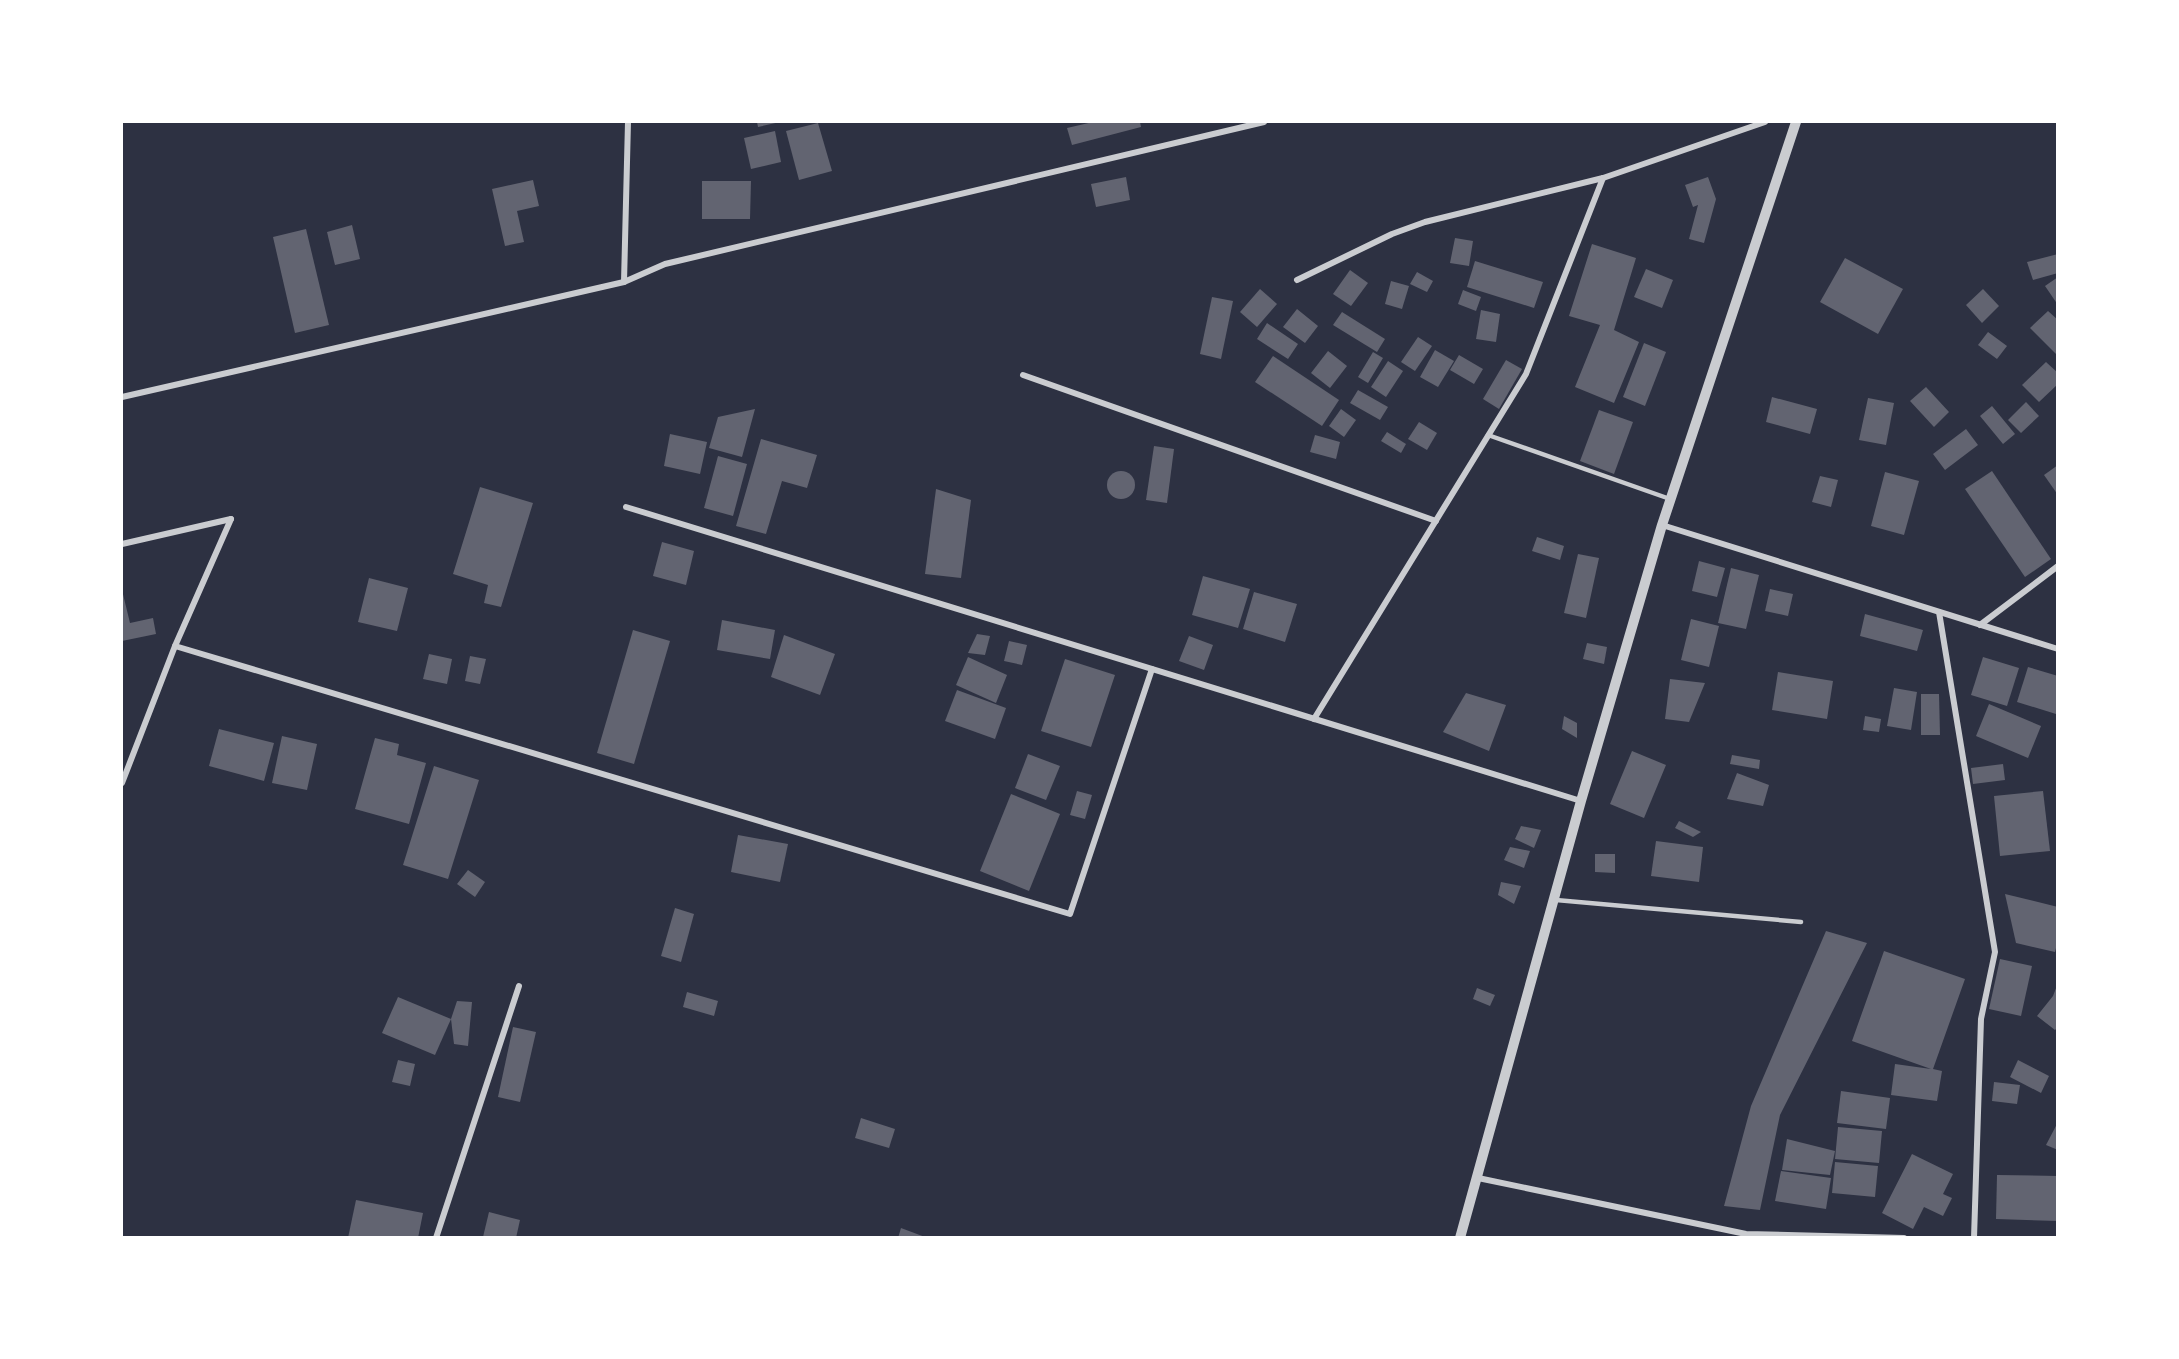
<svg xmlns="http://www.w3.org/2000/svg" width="2179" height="1359" viewBox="0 0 2179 1359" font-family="'Zilla Slab',serif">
  <rect width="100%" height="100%" fill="#2d3142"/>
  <g fill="#626471">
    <path d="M757,122H780L758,127Z"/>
    <path d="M1093,122H1140L1141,127L1072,145L1067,128Z"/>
    <path d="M818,123L832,171L799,180L786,131Z"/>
    <path d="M775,131L781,162L751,169L744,138Z"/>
    <path d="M1126,177L1130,200L1096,207L1091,184Z"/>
    <path d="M1708,177L1716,199L1704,243L1689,239L1698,205L1693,207L1685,185Z"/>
    <path d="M533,180L539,206L517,211L524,242L505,246L492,189Z"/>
    <path d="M702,181H751L750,219H702Z"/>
    <path d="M352,225L360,259L335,265L327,232Z"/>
    <path d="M306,229L329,325L295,333L273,237Z"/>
    <path d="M1455,238L1473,241L1469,266L1450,263Z"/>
    <path d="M1592,244L1636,258L1614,330L1639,342L1614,403L1575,387L1600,325L1569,316Z"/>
    <path d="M2058,254V273L2033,280L2027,262Z"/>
    <path d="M1845,258L1903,289L1878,334L1820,302Z"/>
    <path d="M1475,261L1543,282L1534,308L1467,287Z"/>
    <path d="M1646,269L1673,280L1662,308L1634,297Z"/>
    <path d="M1350,270L1368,283L1351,306L1333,294Z"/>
    <path d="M1417,272L1433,281L1427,292L1410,284Z"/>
    <path d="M2058,277V305L2045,286Z"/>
    <path d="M1391,281L1409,286L1402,309L1385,304Z"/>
    <path d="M1260,289L1277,304L1257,327L1240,312Z"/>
    <path d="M1983,289L1999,306L1982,323L1966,305Z"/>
    <path d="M1463,290L1481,297L1476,311L1458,304Z"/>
    <path d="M1212,297L1233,301L1221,359L1200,354Z"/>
    <path d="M1297,309L1318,326L1305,343L1283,327Z"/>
    <path d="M1481,310L1500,314L1496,342L1476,339Z"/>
    <path d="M2048,311L2058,320V356L2030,328Z"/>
    <path d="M1342,312L1385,339L1377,352L1333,325Z"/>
    <path d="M1267,323L1298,344L1288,359L1257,339Z"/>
    <path d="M1988,332L2007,346L1997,359L1978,345Z"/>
    <path d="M1418,337L1432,346L1415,371L1401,362Z"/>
    <path d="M1644,343L1666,352L1645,406L1623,397Z"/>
    <path d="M1435,350L1454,361L1438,387L1420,377Z"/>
    <path d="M1328,351L1347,366L1330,388L1311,373Z"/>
    <path d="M1373,352L1383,358L1368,383L1358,377Z"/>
    <path d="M1459,355L1483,369L1474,384L1450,370Z"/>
    <path d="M1273,356L1339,400L1322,426L1255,382Z"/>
    <path d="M1506,360L1522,369L1499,409L1483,399Z"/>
    <path d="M1388,361L1403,371L1386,397L1371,387Z"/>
    <path d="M2046,362L2058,373V384L2039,402L2022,385Z"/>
    <path d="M1926,387L1949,412L1934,427L1910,401Z"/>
    <path d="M1358,390L1388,407L1380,420L1350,403Z"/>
    <path d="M1772,397L1817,409L1810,434L1766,422Z"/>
    <path d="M1868,398L1894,403L1886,445L1859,440Z"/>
    <path d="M2026,402L2039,416L2021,433L2008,420Z"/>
    <path d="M1992,406L2015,434L2003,444L1980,416Z"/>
    <path d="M755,409L742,457L709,448L718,417Z"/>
    <path d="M1341,409L1356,420L1344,437L1329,426Z"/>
    <path d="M1599,410L1633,422L1614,474L1580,461Z"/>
    <path d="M1419,422L1437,433L1427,450L1408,439Z"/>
    <path d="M1966,429L1978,445L1945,470L1933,454Z"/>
    <path d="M1387,432L1406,444L1401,453L1381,441Z"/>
    <path d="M670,434L707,442L700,474L664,466Z"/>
    <path d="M1315,435L1340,442L1336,459L1310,452Z"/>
    <path d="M761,439L817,455L807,488L782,481L766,534L736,526Z"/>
    <path d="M1154,446L1174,449L1167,503L1146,500Z"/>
    <path d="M718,456L747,464L733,516L704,508Z"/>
    <path d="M2058,465V495L2044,475Z"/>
    <path d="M1992,471L2051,559L2025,577L1965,489Z"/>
    <circle cx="1121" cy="485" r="14"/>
    <path d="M1885,472L1919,481L1904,535L1871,526Z"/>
    <path d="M1820,476L1838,480L1831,507L1812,502Z"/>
    <path d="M480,487L533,503L501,607L484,603L488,585L453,574Z"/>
    <path d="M936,489L971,500L961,578L925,574Z"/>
    <path d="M1537,537L1564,546L1560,560L1532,551Z"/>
    <path d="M662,542L694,551L686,585L653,576Z"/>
    <path d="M1578,554L1599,558L1586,618L1564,613Z"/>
    <path d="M1699,561L1725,568L1717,597L1692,591Z"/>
    <path d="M1731,568L1759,575L1746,629L1718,623Z"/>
    <path d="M1203,576L1250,589L1238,628L1192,615Z"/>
    <path d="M369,578L408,588L397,631L358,622Z"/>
    <path d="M1770,589L1793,594L1788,616L1765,611Z"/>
    <path d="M122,590L130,623L153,618L156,634L122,641Z"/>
    <path d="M1254,592L1297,604L1285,642L1243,629Z"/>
    <path d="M1865,614L1923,630L1917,651L1860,636Z"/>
    <path d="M1691,619L1719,626L1709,667L1681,660Z"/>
    <path d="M722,620L775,630L770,659L717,650Z"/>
    <path d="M633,630L670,641L634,764L597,753Z"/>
    <path d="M977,634L990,636L985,655L968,653Z"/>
    <path d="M784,635L835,654L820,695L771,677Z"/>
    <path d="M1189,636L1213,645L1204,670L1179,661Z"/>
    <path d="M1009,641L1027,645L1022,665L1004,661Z"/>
    <path d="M1587,643L1607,647L1604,664L1583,659Z"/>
    <path d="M429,654L452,659L447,684L423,679Z"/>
    <path d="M470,656L486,659L480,684L465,681Z"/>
    <path d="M968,657L1007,675L996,703L956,685Z"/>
    <path d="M1983,657L2019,668L2007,706L1971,695Z"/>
    <path d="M1065,659L1115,675L1091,747L1041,731Z"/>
    <path d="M2028,667L2058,676L2056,714L2017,702Z"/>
    <path d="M1778,672L1833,681L1827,719L1772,710Z"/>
    <path d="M1670,679L1705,683L1689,722L1665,719Z"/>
    <path d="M1894,688L1917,692L1911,730L1887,726Z"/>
    <path d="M957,690L1006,708L995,739L945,721Z"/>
    <path d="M1466,693L1506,705L1489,751L1443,732Z"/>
    <path d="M1921,694H1939L1940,735H1921Z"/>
    <path d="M1989,704L2041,726L2028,758L1976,736Z"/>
    <path d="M1564,716L1577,723V738L1562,729Z"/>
    <path d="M1865,716L1881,719L1879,732L1863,730Z"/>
    <path d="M219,729L274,743L264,781L209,766Z"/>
    <path d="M282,736L317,744L307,790L272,783Z"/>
    <path d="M375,738L399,744L397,755L426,763L409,824L355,809Z"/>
    <path d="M1632,751L1666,765L1644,818L1610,804Z"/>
    <path d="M1028,754L1060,766L1046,800L1015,788Z"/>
    <path d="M1732,755L1760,760L1759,769L1730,764Z"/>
    <path d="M2003,764L2005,780L1973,784L1971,768Z"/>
    <path d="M434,766L479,780L448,879L403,865Z"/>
    <path d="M1737,773L1769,785L1763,806L1727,799Z"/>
    <path d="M1077,791L1092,795L1085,819L1070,815Z"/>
    <path d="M2043,791L2050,851L2000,856L1994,796Z"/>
    <path d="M1011,794L1060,814L1029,891L980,871Z"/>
    <path d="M1679,821L1701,832L1693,837L1675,828Z"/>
    <path d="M1521,826L1541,830L1534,848L1515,839Z"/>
    <path d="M738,835L788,844L780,882L731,872Z"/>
    <path d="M1656,841L1703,847L1699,882L1651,876Z"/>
    <path d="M1510,847L1530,851L1524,868L1504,860Z"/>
    <path d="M1595,854H1615V873L1595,872Z"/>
    <path d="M468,870L485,882L475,897L457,884Z"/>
    <path d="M1501,882L1521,886L1514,904L1498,895Z"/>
    <path d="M2005,894L2058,907V940L2055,952L2016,943Z"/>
    <path d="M675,908L694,914L681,962L661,956Z"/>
    <path d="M1826,931L1867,943L1780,1115L1760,1210L1724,1206L1751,1106Z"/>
    <path d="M1884,951L1965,979L1933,1069L1942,1071L1937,1101L1891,1095L1895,1064L1931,1069L1852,1041Z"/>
    <path d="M2000,959L2032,966L2021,1016L1989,1009Z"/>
    <path d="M2058,983V1027L2055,1030L2037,1016L2053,996Z"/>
    <path d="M1477,988L1495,995L1490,1006L1473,999Z"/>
    <path d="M687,992L718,1001L714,1016L683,1007Z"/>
    <path d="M398,997L451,1019L435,1055L382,1033Z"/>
    <path d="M457,1001L472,1002L468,1046L454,1044L451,1019Z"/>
    <path d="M513,1027L536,1032L520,1102L498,1097Z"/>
    <path d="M398,1060L415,1064L410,1086L392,1082Z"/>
    <path d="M2018,1060L2049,1076L2041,1093L2010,1077Z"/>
    <path d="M1994,1082L2020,1085L2017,1104L1992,1101Z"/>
    <path d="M1841,1091L1890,1098L1886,1129L1837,1123Z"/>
    <path d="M861,1118L895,1129L889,1148L855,1138Z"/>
    <path d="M2058,1122V1150L2046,1145Z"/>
    <path d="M1838,1127L1882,1131L1879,1163L1835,1159Z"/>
    <path d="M1787,1139L1835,1151L1830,1175L1782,1170Z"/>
    <path d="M1912,1154L1953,1174L1943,1194L1952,1198L1943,1216L1924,1207L1913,1229L1882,1213Z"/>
    <path d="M1835,1162L1878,1166L1875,1197L1832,1193Z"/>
    <path d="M1781,1171L1831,1178L1826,1209L1775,1201Z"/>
    <path d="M1997,1175L2058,1176V1221L1996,1219Z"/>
    <path d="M356,1200L423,1213L418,1238H348Z"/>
    <path d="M489,1212L520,1220L516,1238L483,1237Z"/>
    <path d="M901,1228L925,1237V1238H898Z"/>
  </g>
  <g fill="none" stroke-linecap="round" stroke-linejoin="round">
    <g stroke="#caccd0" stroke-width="4.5">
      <path d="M1488,435L1670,499"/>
      <path d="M1556,900L1801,922"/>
    </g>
    <g stroke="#caccd0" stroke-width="6">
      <path d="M1297,280L1392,234L1425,222L1603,178L1765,122"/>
      <path d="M624,282L628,122"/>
      <path d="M1023,375L1436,521"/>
      <path d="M122,397L624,282L665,264L1264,122"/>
      <path d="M626,507L1581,801"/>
      <path d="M1662,525L2058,649"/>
      <path d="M122,544L231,519"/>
      <path d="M1939,612L1995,952L1981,1019L1974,1238"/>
      <path d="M1980,625L2058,566"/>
      <path d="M175,646L1070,914L1152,669"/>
      <path d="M1314,719L1526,374L1603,178"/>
      <path d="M122,783L175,646L231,519"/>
      <path d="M1478,1178L1746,1234L1904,1238"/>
      <path d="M436,1238L519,986"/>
    </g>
    <path stroke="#caccd0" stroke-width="10" d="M1460,1238L1581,801L1662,525L1796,122"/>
  </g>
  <rect width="2179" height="1359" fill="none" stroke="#ffffff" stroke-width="246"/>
</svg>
